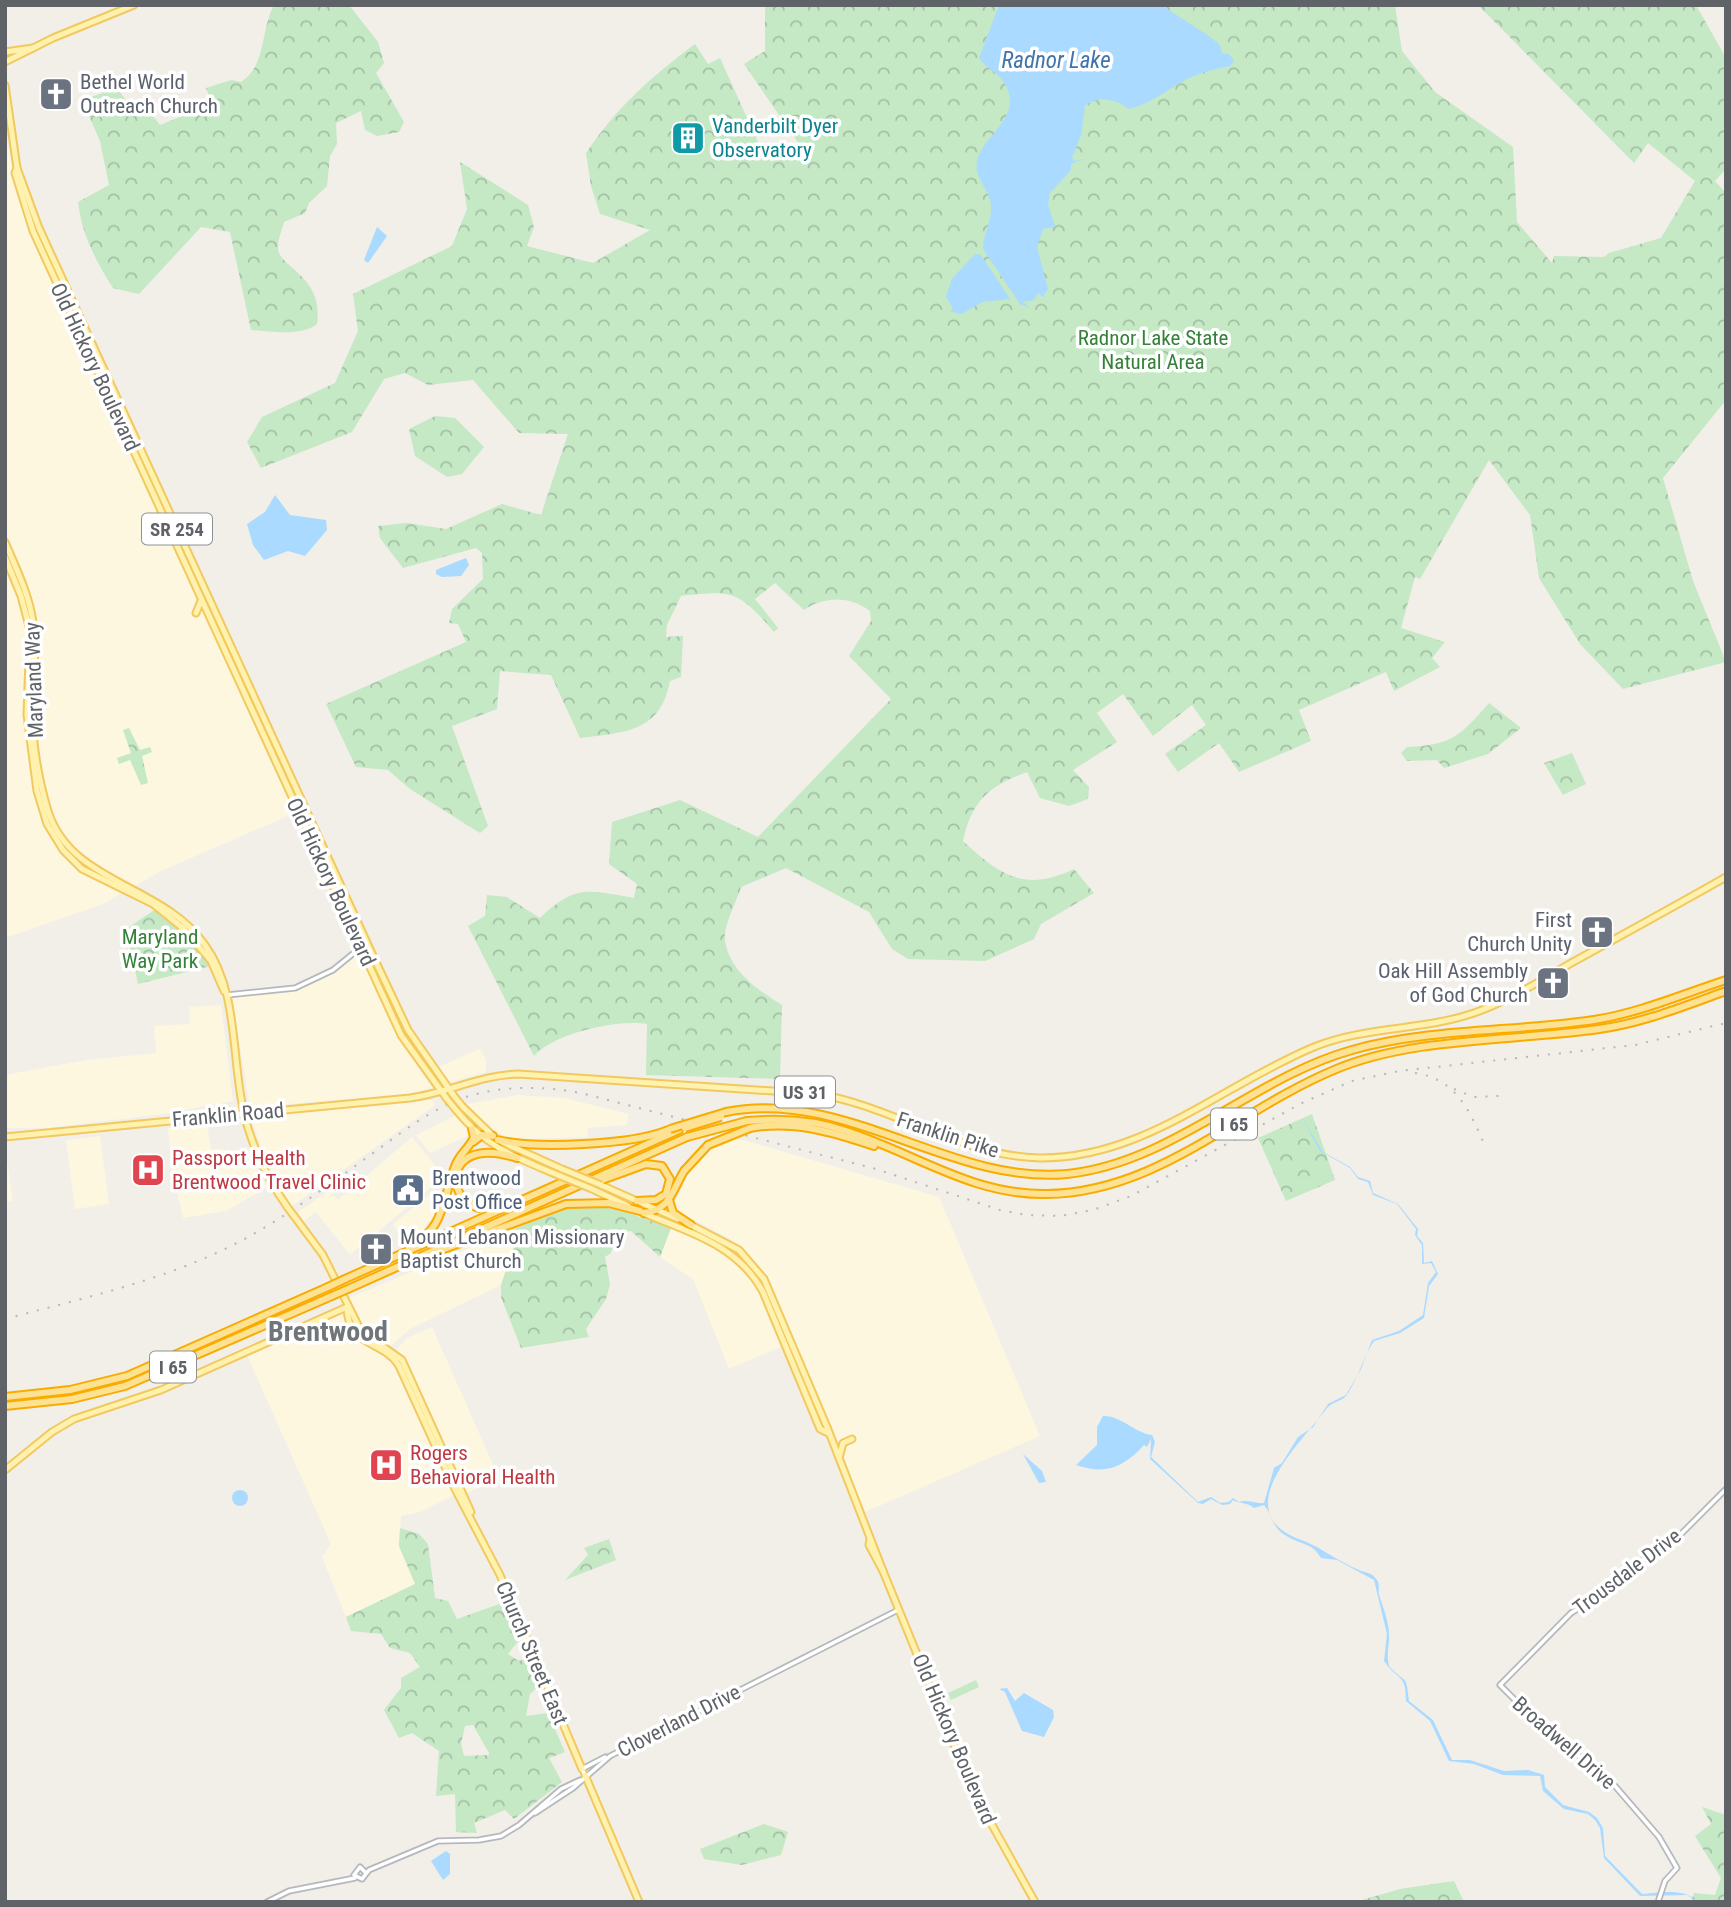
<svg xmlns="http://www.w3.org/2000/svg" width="1731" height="1907" viewBox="0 0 1731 1907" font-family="'Roboto Condensed',sans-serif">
  <defs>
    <pattern id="forest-crowns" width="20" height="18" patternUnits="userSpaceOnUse" patternTransform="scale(1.75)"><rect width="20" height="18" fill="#c5e8c5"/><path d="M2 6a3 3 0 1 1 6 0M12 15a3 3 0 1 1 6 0" fill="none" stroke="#a3c0a4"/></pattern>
  </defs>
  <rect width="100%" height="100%" fill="#f1efe8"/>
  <g fill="#fef7e0">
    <path d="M5,129L17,196L33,240L297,812L161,871L103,904L5,938Z"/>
    <path d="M360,951L396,1033L432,1088L407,1094L250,1107L232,998L294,990L332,973Z"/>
    <path d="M221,1005L233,1101L163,1114L46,1128H6L5,1075L86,1060L156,1053L154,1026L190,1024L189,1007Z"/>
    <path d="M480,1049L486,1060V1072L451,1082L436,1068Z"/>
    <path d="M518,1095L564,1098L629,1114L627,1125L587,1128L588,1137L514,1139L491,1130L468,1104Z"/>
    <path d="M432,1100L435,1105L292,1206L271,1174L252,1121L257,1115Z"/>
    <path d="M456,1115L472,1134L430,1153L416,1135Z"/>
    <path d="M207,1125L211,1149L231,1150L240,1156L252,1158L267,1187L226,1211L183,1218L172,1170L168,1128Z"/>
    <path d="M100,1136L109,1204L75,1209L66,1140Z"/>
    <path d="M412,1137L440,1171L441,1179L350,1255L316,1212L304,1221L298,1212L330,1190L338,1200Z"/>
    <path d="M736,1138L939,1197L1040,1436L863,1513L768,1281L751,1258L730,1239L672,1208L693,1165L713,1148Z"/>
    <path d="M5,1148L13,1201L5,1202Z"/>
    <path d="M431,1193L438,1203L434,1216L422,1231L404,1243L393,1224Z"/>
    <path d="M671,1228L721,1250L743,1266L758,1288L782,1346L729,1369L693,1279L660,1257Z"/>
    <path d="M507,1232L514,1246L501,1285L410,1329L391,1346L364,1330L349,1298Z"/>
    <path d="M343,1312L357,1339L395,1362L456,1494L420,1512L401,1516L399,1546L415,1584L346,1617L322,1557L331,1544L247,1355Z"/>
    <path d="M432,1327L499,1478L465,1494L408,1365L396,1349L407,1338Z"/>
  </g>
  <g fill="url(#forest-crowns)" fill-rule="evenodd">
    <path d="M274,5H349L378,42L384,63L376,73L404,122L399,132L377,136L365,130L361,111L336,123L337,144L330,156L327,186L309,203L305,213L284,222C282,230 277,241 278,249C280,268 324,276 317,324C301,337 271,331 251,330L230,232L201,227L139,294L113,288C95,260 82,234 78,202L109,185L100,141L82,100L117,88L131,107L149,111L160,125L212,104L206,88L231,80L241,82C267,65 260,31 274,5Z"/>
    <path d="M765,5H1395L1402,51L1435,92L1513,147L1517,222L1552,263L1554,256L1604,257L1609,253L1661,238L1695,181L1648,143L1634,163L1478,5H1696L1726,58V169L1715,181L1726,193V400L1663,478L1693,581L1726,662L1623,689L1580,644L1539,578L1530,515L1489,460L1420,579L1415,577L1401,628L1445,642L1432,658L1440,667L1394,691L1386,672L1299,710L1311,741L1239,772L1219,743L1178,772L1165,754L1206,725L1192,705L1153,736L1123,694L1097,713L1117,742L1073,770L1089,787L1088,799L1069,806L1040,798L1027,772C989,786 972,800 963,841C1000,875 1024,893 1074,869L1094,893L1041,924L1034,939L985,961L908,959L892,949L869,912L786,868L741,887C737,901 723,926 725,940C729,971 758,990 782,1005L780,1079L646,1075L647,1024C618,1019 554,1033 534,1056L468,926L485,916L487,895L507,897L540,918C576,884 587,890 634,898L637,884L609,864L612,822L680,800L758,837L891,699L849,656L871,621L870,611C850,596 825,596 804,610L775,583L755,599L778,628L774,632C739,591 733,590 681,596L667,625L666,637L683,636L681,677L670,681C660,733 625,732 580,738L551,675L500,671L497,709L452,726L488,826L480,833L410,789L388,770L356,767L326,704L466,642L458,624L449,623L452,609L483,579L482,553L476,548L403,568L380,538L378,526L407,523L446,529L502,504L541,515L568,434L519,433L473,380L428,385L405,373L384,379L352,432L261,468L247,442L262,417L335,383L358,331L353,294L452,246L467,209L460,162L528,205L534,227L527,246L593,263L650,230L600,214L591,186L586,153C618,106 650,78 695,44L708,64L720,58L758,142L771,162L799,144L744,64L765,51Z"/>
    <path d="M435,416L455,418L484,447L462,474L447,477L415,456L409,429Z"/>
    <path d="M1489,703L1521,728L1488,754L1444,768L1437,760L1407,761L1401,753L1407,747C1452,745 1460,736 1489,703Z"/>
    <path d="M129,728L140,750L150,747L152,752L142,756L148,783L141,785L130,760L119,764L117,758L131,753L123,730Z"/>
    <path d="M1572,753L1586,784L1563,795L1544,763Z"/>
    <path d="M156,909C180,925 195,942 211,966L138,984L126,929Z"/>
    <path d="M1312,1114L1335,1180L1286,1201L1258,1138Z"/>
    <path d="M592,1206L615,1208L671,1228L660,1257L631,1231L617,1234L611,1253L605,1257L610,1284L606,1299L586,1329L589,1337L521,1348L501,1297V1285L514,1246L507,1232L564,1209Z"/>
    <path d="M400,1528L419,1534L428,1544L435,1598L448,1601L457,1619L505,1602L519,1640L508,1654L519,1661L528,1657L538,1687L530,1694L526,1716L548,1713L565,1752L549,1758L562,1782L514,1819L505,1810L474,1823L477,1833L456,1832L455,1794L436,1796L439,1751L412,1733L399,1738L384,1710L401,1688V1678L420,1667L410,1653L390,1648L381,1634L351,1631L346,1617L415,1584L399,1546ZM473,1725L489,1753V1755L464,1756L461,1744L465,1726Z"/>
    <path d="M609,1539L616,1560L565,1580L588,1555L584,1548Z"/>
    <path d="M1702,1807L1726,1815V1902H1691L1694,1893L1715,1895L1721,1878L1695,1836L1711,1824Z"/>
    <path d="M764,1824L788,1832L781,1855L742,1865L704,1859L700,1849Z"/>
    <path d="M1454,1881L1464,1902H1355L1400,1889Z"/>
  </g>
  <path fill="#c5e8c5" d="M976,1680L979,1687L951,1700L948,1693Z"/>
  <g fill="#aadaff">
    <path d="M999,5H1161L1209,36L1220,45L1222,53L1229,54L1234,61L1230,66C1216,69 1201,72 1187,79C1166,90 1151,104 1129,109C1117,99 1098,95 1085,106L1081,135L1072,158L1075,161L1084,159L1071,164V170L1050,193L1048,204L1055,227L1043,229L1037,247L1048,289L1043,297L1038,293L1034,300L1023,302L1030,308L1020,304L983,249C983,235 992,221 991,206C991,190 973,178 977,161C983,135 1024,117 1005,84C999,73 985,68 979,58Z"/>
    <path d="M377,227L387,236L368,263L364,260Z"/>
    <path d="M975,254L981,255L1010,299L983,302L961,314L950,311L953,309L946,296L952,279Z"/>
    <path d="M275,495L290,515L326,520L327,530L305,556L288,551L264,560L253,545L247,524L265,512Z"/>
    <path d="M466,558L469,565L461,576L442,577L436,574V570Z"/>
    <path d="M1302,1118L1323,1152L1350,1167L1358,1177L1370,1181L1373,1193L1398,1204L1418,1229L1417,1236L1423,1243L1424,1263L1432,1261L1438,1274L1429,1286L1424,1318L1400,1333L1374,1341C1364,1355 1358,1378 1348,1393C1343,1402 1333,1401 1327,1408C1300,1444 1223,1514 1304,1541C1322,1548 1339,1562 1359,1570C1365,1573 1372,1572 1377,1580C1380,1584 1378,1590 1379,1595C1384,1610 1390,1624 1389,1640C1388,1650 1387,1657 1389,1666C1406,1685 1406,1672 1409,1701L1433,1720L1452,1760H1470L1504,1771L1528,1770L1544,1775L1545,1787L1563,1805L1589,1812L1597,1818L1603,1828L1605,1856L1642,1894C1659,1893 1685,1887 1697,1902L1687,1895L1640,1896L1604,1858L1600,1828L1595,1820L1588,1814L1564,1809L1543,1791L1540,1776L1503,1775L1474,1764L1449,1761L1430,1721L1406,1701C1406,1673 1398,1681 1384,1661L1387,1634L1374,1580L1337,1560L1321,1558C1313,1544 1304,1545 1290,1538C1270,1528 1273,1515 1264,1505L1254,1508C1247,1502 1240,1504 1233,1500L1230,1504L1222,1505L1211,1499L1203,1504L1198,1503L1150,1459L1151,1439L1147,1447L1144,1445C1123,1468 1105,1475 1076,1465L1097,1445V1427L1103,1416C1120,1415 1135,1433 1152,1435L1155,1442L1151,1457L1198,1502L1211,1497L1220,1503L1229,1502L1233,1498L1239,1502C1246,1499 1256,1504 1264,1503L1274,1468L1282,1463L1298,1437L1313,1427L1328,1404L1346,1395L1361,1369L1372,1340L1399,1331L1423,1315L1428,1283L1436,1272L1431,1263L1422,1264V1245L1415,1235L1416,1229L1397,1204L1373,1195L1368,1182L1358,1179L1350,1168L1320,1151Z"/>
    <path d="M1023,1454L1042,1471L1046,1482L1039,1483Z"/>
    <circle cx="240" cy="1498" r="8"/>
    <path d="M1007,1688L1015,1701L1024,1693L1053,1710L1054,1717L1044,1737L1022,1731L1005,1692L999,1689Z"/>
    <path d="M446,1851L450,1854V1874L443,1880L431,1861Z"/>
  </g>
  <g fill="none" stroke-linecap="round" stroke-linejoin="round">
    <g stroke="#b5b8bc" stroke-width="7">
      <g id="minor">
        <path d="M227,995L295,988L333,970L360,948"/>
        <path d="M585,1775L582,1769L605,1757"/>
        <path d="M535,1813L573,1788L610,1756L898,1610"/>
        <path d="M366,1873L360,1867L354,1875L362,1879L369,1870L438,1841L479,1840L501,1836L519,1825L561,1789L580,1780"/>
        <path d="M267,1902L289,1891L355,1878"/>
        <path d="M1658,1902L1665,1881L1677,1868L1659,1837L1609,1779L1546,1731L1500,1685L1571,1613L1603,1593L1631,1566L1669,1546L1726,1489"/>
      </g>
    </g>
    <g stroke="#f2c960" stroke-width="9">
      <g id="major">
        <path d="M5,52L33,48"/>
        <path d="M5,62L53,38L134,5"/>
        <path d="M5,85L17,168L15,173L33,231L401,1035L447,1099"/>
        <path d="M17,168L39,228L374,958L408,1030L454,1096"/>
        <path d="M5,542C16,568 29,594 33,622C37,648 33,675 32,701C31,736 38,778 48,811C71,884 163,884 205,945C239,992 231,1058 244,1113C252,1147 268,1180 288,1208"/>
        <path d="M5,557L21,596L30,630L27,715L37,791L47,824L63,850L82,869L153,904L184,929L211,961L224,991"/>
        <path d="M196,613L201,601"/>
        <path d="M463,1107L493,1136"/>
        <path d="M456,1110C484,1145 512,1156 553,1173"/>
        <path d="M5,1137L410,1098C448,1093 480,1075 518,1074L818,1094C895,1107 962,1157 1041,1158C1145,1158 1222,1085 1314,1047C1365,1026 1421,1031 1474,1013C1509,1001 1541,980 1573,962C1624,934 1675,906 1726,877"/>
        <path d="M502,1142L562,1169"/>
        <path d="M601,1185L678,1219"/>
        <path d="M592,1189L628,1206"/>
        <path d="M643,1213C689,1232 738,1245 763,1292L820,1429L828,1433"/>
        <path d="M294,1216L323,1255L361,1331L402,1360L471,1512"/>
        <path d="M687,1223L739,1250L764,1279L827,1427L883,1571"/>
        <path d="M347,1307C347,1347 385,1341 399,1366L455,1489L500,1575L582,1769"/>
        <path d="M839,1458L843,1443L852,1439"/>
        <path d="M5,1470L52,1432L74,1419L161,1390L347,1307"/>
        <path d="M870,1539L869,1545L883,1571L972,1789L1035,1902"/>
        <path d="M585,1775L639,1902"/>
      </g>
    </g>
    <g stroke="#f9ab00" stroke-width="10">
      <g id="highway">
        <path d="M726,1112C845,1088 951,1185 1067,1174C1172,1163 1252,1078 1352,1050C1430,1028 1514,1032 1594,1020C1639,1013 1683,994 1726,980"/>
        <path d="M747,1121C781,1118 814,1120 846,1131C915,1153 971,1195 1046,1194C1157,1193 1236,1111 1334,1070C1410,1037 1516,1041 1599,1029C1643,1023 1684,1006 1726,991"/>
        <path d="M750,1128C793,1120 833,1132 874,1146"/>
        <path d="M498,1140C535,1149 633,1145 668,1130"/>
        <path d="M473,1142L482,1135L493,1136"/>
        <path d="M591,1184L646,1164L662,1166L670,1179L666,1194L656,1200L637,1201"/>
        <path d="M669,1200L673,1213L691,1225"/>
        <path d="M500,1207C444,1223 433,1130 517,1158"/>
        <path d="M644,1213C670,1210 672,1191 684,1171"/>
        <path d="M409,1247C446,1229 442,1198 456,1164C460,1154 470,1147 474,1137L472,1129"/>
        <path d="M444,1249L566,1204L609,1203L640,1211"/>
        <path d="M345,1279L679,1130"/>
        <path d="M348,1289L687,1137"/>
        <path d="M5,1397L70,1390L127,1376L328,1287"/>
        <path d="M5,1406L72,1399L125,1386L332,1296"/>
      </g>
    </g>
    <use href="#minor" stroke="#fff" stroke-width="3.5"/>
    <use href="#major" stroke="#fff2af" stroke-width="5"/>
    <use href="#highway" stroke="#fde293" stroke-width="6"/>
    <g stroke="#b6b7b8" stroke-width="2" stroke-dasharray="2 9" stroke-linecap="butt">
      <path d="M1415,1073C1457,1079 1470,1112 1485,1146"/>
      <path d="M1454,1089L1474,1097L1499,1096"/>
      <path d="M5,1319C80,1299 157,1282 227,1248C278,1223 323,1189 369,1156C401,1133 431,1108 469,1096C507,1085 547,1086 585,1094L876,1169L1000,1210L1026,1215L1060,1216L1093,1210L1131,1196L1302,1103L1352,1081L1399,1071L1635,1045L1726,1023"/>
    </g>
    <g stroke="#f2c960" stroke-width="9" stroke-linecap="butt">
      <g id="major-bridge">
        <path d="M454,1096L463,1107"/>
        <path d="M447,1099L456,1110"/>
        <path d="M562,1169L601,1185"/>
        <path d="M553,1173L592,1189"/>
        <path d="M288,1208L294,1216"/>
      </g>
    </g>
    <g stroke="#f9ab00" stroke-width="10" stroke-linecap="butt">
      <g id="highway-bridge">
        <path d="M685,1128L721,1117"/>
        <path d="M670,1129L726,1112"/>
        <path d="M687,1137L747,1121"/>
        <path d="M684,1171L708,1145L750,1128"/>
        <path d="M328,1287L345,1279"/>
        <path d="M332,1296L348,1289"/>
      </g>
    </g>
    <use href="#major-bridge" stroke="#fff2af" stroke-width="5"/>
    <use href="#highway-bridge" stroke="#fde293" stroke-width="6"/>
  </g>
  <defs>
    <g id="church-square" transform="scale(1.75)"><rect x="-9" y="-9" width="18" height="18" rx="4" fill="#6b7280" stroke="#fff"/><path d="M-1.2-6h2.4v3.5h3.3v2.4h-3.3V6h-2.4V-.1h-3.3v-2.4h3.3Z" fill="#fff"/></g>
    <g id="building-square" transform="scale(1.75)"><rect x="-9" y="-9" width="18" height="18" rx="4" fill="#0f9aa8" stroke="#fff"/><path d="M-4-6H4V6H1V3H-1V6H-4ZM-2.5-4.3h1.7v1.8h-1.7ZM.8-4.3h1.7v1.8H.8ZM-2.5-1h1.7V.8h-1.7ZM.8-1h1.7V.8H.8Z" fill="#fff"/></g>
    <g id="hospital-square" transform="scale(1.75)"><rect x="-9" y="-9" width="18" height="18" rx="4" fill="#e0444e" stroke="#fff"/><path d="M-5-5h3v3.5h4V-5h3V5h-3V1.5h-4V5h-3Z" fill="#fff"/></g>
    <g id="civic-square" transform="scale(1.75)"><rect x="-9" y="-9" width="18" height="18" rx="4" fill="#5c6f8a" stroke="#fff"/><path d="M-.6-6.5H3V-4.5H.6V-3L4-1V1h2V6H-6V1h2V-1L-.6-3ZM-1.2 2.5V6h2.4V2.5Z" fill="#fff"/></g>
  </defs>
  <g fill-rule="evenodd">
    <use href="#church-square" x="56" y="94"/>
    <use href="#building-square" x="688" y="138"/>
    <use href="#church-square" x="1597" y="932"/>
    <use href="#church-square" x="1553" y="983"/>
    <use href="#hospital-square" x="148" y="1170"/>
    <use href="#civic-square" x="408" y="1190"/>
    <use href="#church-square" x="376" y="1249"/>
    <use href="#hospital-square" x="386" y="1465"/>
  </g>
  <g text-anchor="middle" stroke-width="7" stroke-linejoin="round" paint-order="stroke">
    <g fill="#fff" stroke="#8f9295" stroke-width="2">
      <rect x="142" y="513.5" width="70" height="31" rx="5"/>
      <rect x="775" y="1076.5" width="60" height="31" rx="5"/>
      <rect x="1211" y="1108.5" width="46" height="31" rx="5"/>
      <rect x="150" y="1351.5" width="46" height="31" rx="5"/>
    </g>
    <g font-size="19" font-weight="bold" fill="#5f6368">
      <text x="177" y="536">SR 254</text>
      <text x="805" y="1099">US 31</text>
      <text x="1234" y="1131">I 65</text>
      <text x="173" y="1374">I 65</text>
    </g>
    <g font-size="21" fill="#5b616d" stroke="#fff" text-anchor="start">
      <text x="80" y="89">Bethel World<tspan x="80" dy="24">Outreach Church</tspan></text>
      <text x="1572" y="927" text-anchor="end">First<tspan x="1572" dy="24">Church Unity</tspan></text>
      <text x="1528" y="978" text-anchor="end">Oak Hill Assembly<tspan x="1528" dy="24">of God Church</tspan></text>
      <text x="400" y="1244">Mount Lebanon Missionary<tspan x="400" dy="24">Baptist Church</tspan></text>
    </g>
    <g font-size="21" fill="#0d838f" stroke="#fff" text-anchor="start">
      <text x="712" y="133">Vanderbilt Dyer<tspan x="712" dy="24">Observatory</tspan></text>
    </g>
    <g font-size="21" fill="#348238" stroke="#fff">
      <text x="1153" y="345">Radnor Lake State<tspan x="1153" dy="24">Natural Area</tspan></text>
      <text x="160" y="944">Maryland<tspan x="160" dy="24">Way Park</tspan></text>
    </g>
    <g font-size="21" fill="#5f6368" stroke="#fff">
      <text transform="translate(95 367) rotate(65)" y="7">Old Hickory Boulevard</text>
      <text transform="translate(34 680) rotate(-92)" y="7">Maryland Way</text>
      <text transform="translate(331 882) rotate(65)" y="7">Old Hickory Boulevard</text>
      <text transform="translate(228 1115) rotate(-5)" y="7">Franklin Road</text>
      <text transform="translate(948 1135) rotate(18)" y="7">Franklin Pike</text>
      <text transform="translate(1627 1572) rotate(-37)" y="7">Trousdale Drive</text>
      <text transform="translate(532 1653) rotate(67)" y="7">Church Street East</text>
      <text transform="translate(679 1721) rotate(-27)" y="7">Cloverland Drive</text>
      <text transform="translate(954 1739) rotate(67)" y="7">Old Hickory Boulevard</text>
      <text transform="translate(1564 1743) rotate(41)" y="7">Broadwell Drive</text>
    </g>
    <g font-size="21" fill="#be3a42" stroke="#fff" text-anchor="start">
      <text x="172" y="1165">Passport Health<tspan x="172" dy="24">Brentwood Travel Clinic</tspan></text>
      <text x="410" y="1460">Rogers<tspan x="410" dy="24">Behavioral Health</tspan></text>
    </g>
    <g font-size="21" fill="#4e5e75" stroke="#fff" text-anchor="start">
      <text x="432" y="1185">Brentwood<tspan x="432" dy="24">Post Office</tspan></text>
    </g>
    <g font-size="23" font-style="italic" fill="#4174aa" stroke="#fff">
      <text x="1056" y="68">Radnor Lake</text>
    </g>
    <g font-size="28" font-weight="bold" fill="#70757a" stroke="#fff">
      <text x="328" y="1341">Brentwood</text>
    </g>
  </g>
  <rect width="1731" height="1907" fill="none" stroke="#5f6368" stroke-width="14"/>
</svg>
